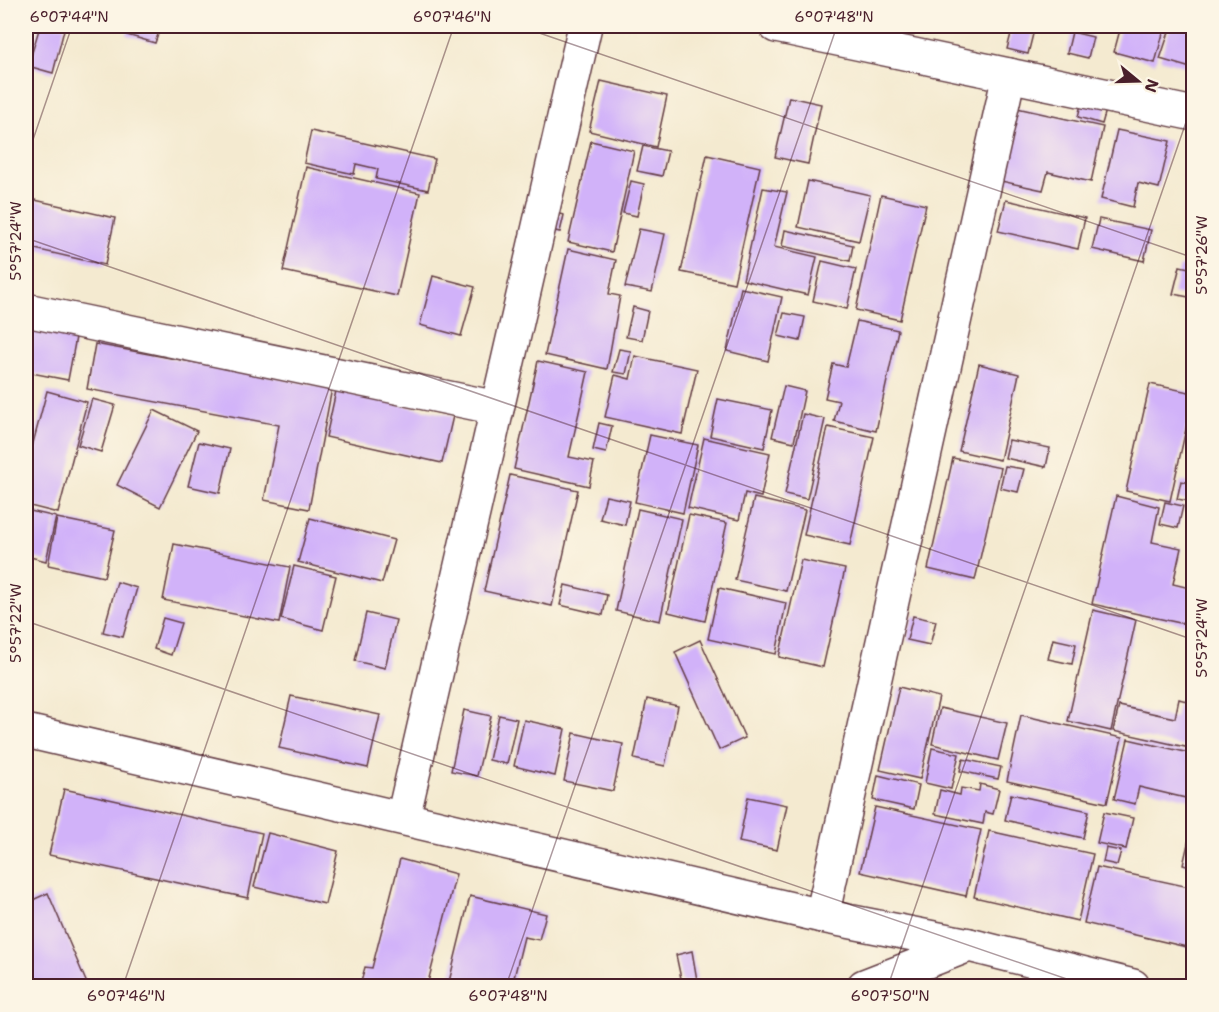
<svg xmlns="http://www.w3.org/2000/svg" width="1219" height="1012" viewBox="0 0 1219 1012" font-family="'Shantell Sans',sans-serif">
  <rect width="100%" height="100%" fill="#fcf5e5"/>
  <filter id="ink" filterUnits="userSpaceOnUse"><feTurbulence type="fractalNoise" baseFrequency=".0167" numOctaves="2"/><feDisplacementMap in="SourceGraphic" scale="12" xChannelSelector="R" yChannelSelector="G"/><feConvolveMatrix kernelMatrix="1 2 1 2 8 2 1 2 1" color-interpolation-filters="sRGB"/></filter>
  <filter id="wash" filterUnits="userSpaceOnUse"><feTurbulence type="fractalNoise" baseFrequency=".008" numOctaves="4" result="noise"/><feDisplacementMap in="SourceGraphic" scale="24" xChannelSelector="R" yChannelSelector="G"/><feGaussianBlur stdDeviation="1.35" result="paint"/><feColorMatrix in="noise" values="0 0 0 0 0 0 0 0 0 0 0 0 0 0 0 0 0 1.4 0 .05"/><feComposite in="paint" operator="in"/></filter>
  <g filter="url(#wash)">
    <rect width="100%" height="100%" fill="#f4ead0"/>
    <g id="blocks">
      <g fill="#d1b2f9">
        <path d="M40,26H65L53,73L28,66Z"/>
        <path d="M130,26H161L155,43L127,35Z"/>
        <path d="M1013,26L1034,30L1028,54L1007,49Z"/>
        <path d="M1121,26H1165L1155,63L1114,52Z"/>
        <path d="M1171,26H1194V69L1160,59Z"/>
        <path d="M1072,32L1093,37L1088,58L1067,53Z"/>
        <path d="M601,81L667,96L656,147L589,131Z"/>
        <path d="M1083,96L1108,103L1102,124L1078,117Z"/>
        <path d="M789,97L821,104L808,164L775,157Z"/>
        <path d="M1017,108L1103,127L1091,182L1048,172L1043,190L1001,181Z"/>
        <path d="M1117,130L1170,141L1159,188L1138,183L1133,207L1101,199Z"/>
        <path d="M311,131L435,159L428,190L376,179L378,169L356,164L354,174L304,163Z"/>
        <path d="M591,141L634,151L612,252L568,242Z"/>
        <path d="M643,146L668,151L662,176L637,171Z"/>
        <path d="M707,155L760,167L734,283L681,272Z"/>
        <path d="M306,167L420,193L397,296L283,271Z"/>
        <path d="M631,181L644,184L637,216L623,213Z"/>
        <path d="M808,181L870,195L859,241L798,227Z"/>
        <path d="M763,188L787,192L774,247L817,257L808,295L743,280Z"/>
        <path d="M881,195L926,205L900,320L856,310Z"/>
        <path d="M26,198L115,218L105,265L26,247Z"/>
        <path d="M1006,200L1085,218L1078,249L998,231Z"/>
        <path d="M546,211L564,215L560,232L541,228Z"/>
        <path d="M1099,219L1151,230L1144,261L1092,249Z"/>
        <path d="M639,229L665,234L652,292L625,287Z"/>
        <path d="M785,230L853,245L850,261L782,246Z"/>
        <path d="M568,249L616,260L609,294L620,296L607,369L545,355Z"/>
        <path d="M822,261L856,269L847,309L813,301Z"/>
        <path d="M1180,266L1194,269V298L1173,294Z"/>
        <path d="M433,276L475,287L461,336L420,325Z"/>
        <path d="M741,288L782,297L768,361L727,351Z"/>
        <path d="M633,307L648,311L642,340L626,337Z"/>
        <path d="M784,313L805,317L800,341L778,336Z"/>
        <path d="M857,321L898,330L876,431L834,421L839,401L825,398L833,364L846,367Z"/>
        <path d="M26,327L76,337L68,380L26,372Z"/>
        <path d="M95,344L332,388L309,509L264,500L279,425L87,389Z"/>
        <path d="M619,349L631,351L626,374L613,372Z"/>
        <path d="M635,356L697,369L682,434L605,417L615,375L630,379Z"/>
        <path d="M538,361L588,372L569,457L594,462L589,486L514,469Z"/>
        <path d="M979,364L1019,374L1000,460L959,451Z"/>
        <path d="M1150,384L1194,393L1170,501L1126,491Z"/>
        <path d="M784,386L805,391L794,442L772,437Z"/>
        <path d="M47,391L87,402L58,513L26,505V469Z"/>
        <path d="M336,391L453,416L442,463L326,437Z"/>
        <path d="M92,399L115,405L101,452L78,445Z"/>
        <path d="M718,399L772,410L764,448L710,436Z"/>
        <path d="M154,410L197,431L160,507L117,485Z"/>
        <path d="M803,414L825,419L807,499L785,494Z"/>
        <path d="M599,423L612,426L606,453L593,450Z"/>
        <path d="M828,427L874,437L850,545L804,535Z"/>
        <path d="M650,435L698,445L683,513L635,502Z"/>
        <path d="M704,438L770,453L761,497L745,493L739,520L688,508Z"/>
        <path d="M1009,440L1050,448L1046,467L1005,458Z"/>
        <path d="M199,442L230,449L220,493L188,486Z"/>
        <path d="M953,458L1001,468L975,580L928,569Z"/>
        <path d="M1005,466L1024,469L1018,492L1000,488Z"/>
        <path d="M510,475L578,490L552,606L484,591Z"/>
        <path d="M1181,481L1194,484V502L1177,499Z"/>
        <path d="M606,496L630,501L625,525L600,519Z"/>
        <path d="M1116,496L1159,507L1152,542L1181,548L1173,584L1194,589V626L1092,604Z"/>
        <path d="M754,498L805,510L786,591L735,580Z"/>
        <path d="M1165,502L1183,506L1178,528L1160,524Z"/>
        <path d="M638,509L682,519L660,621L616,611Z"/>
        <path d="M26,510L56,517L46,561L26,556Z"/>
        <path d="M689,515L727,523L705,621L668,612Z"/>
        <path d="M57,518L115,530L104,577L48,565Z"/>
        <path d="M310,518L394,540L382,583L298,562Z"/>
        <path d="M174,544L290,567L279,623L163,600Z"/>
        <path d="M801,560L845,569L823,667L779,657Z"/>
        <path d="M294,566L336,576L323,630L281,619Z"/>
        <path d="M117,582L137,588L123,637L103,632Z"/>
        <path d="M565,585L607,595L603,615L560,605Z"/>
        <path d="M719,588L786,603L776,654L708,639Z"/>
        <path d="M1093,610L1136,620L1111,731L1068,721Z"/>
        <path d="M366,613L396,620L385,668L355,661Z"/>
        <path d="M913,616L936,621L930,645L907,640Z"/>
        <path d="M163,618L181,623L171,655L154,649Z"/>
        <path d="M1053,639L1076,644L1072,664L1048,659Z"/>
        <path d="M700,640L745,738L719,750L675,652Z"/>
        <path d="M899,687L939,697L920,779L880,770Z"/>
        <path d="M291,696L380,715L368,768L279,748Z"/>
        <path d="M647,699L678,706L665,766L634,759Z"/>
        <path d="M1179,699L1194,703V731L1190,748L1113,731L1119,706L1175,718Z"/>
        <path d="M940,708L1007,723L998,760L932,744Z"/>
        <path d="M464,710L491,716L477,776L451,771Z"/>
        <path d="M499,715L517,719L507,764L489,760Z"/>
        <path d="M1021,715L1122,738L1107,803L1007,781Z"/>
        <path d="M524,720L565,729L555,776L514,766Z"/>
        <path d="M574,733L623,744L613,791L564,781Z"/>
        <path d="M1128,739L1194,754V800L1139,787L1135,804L1114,799Z"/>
        <path d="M932,748L959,754L951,789L925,783Z"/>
        <path d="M963,759L1001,767L998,779L960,771Z"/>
        <path d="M878,775L919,785L914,809L873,800Z"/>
        <path d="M980,784L999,789L993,814L985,812L983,824L935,814L940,790L960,795L961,788L979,791Z"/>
        <path d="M64,789L262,833L248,898L49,855Z"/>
        <path d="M1011,794L1089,811L1083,838L1005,820Z"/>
        <path d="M748,797L787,805L777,850L739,842Z"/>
        <path d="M875,807L981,830L966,896L860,872Z"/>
        <path d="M1104,812L1133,818L1126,849L1097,843Z"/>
        <path d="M1193,822H1194V868L1183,865Z"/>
        <path d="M989,831L1093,854L1078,921L974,897Z"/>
        <path d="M268,833L338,851L325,904L254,887Z"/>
        <path d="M1106,848L1121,851L1117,865L1103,862Z"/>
        <path d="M400,859L456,874L427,986H360L365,967L372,968Z"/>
        <path d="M1097,867L1194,888V935L1191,948L1084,923Z"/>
        <path d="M48,893L88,986H26V903Z"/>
        <path d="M470,896L546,914L539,940L524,937L512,986H448Z"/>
        <path d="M692,951L697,980L682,983L676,955Z"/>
      </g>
    </g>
  </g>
  <g filter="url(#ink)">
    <use href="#blocks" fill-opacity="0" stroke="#643d44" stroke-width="1.5"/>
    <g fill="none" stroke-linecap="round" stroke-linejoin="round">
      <g stroke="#643d44" stroke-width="36">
        <g id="minor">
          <path d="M776,26L1194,114"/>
          <path d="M26,310L497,408"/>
          <path d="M26,731L822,916L969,945L1133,986"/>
          <path d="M403,818L585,26"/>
          <path d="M822,916L1009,75"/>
          <path d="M864,986L969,945"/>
        </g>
      </g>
      <use href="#minor" stroke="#fff" stroke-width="33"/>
    </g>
  </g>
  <path fill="none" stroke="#4a1f2b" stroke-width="1.5" stroke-opacity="0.45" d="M519,26L1194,258M26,160L72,26M26,238L1194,640M26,621L1087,986M123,986L454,26M506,986L837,26M888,986L1194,99"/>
  <rect width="1219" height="1012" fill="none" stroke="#fcf5e5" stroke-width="66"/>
  <g transform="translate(1138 81) rotate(109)" stroke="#fcf5e5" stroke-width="4.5" paint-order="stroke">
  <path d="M0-4.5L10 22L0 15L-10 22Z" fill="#4a1f2b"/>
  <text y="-9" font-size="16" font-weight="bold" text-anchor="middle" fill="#4a1f2b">N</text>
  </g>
  <rect x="33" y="33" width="1153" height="946" fill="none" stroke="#4a1f2b" stroke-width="2"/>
  <g font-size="15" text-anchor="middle" fill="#4a1f2b">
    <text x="69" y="22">6°07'44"N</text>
    <text x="452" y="22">6°07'46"N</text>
    <text x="834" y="22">6°07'48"N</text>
    <text transform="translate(16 241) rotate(-90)" y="5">5°57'24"W</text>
    <text transform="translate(1202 255) rotate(-90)" y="5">5°57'26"W</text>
    <text transform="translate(16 623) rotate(-90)" y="5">5°57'22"W</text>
    <text transform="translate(1202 638) rotate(-90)" y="5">5°57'24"W</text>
    <text x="126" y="1001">6°07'46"N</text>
    <text x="508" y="1001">6°07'48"N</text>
    <text x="890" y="1001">6°07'50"N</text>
  </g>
</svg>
